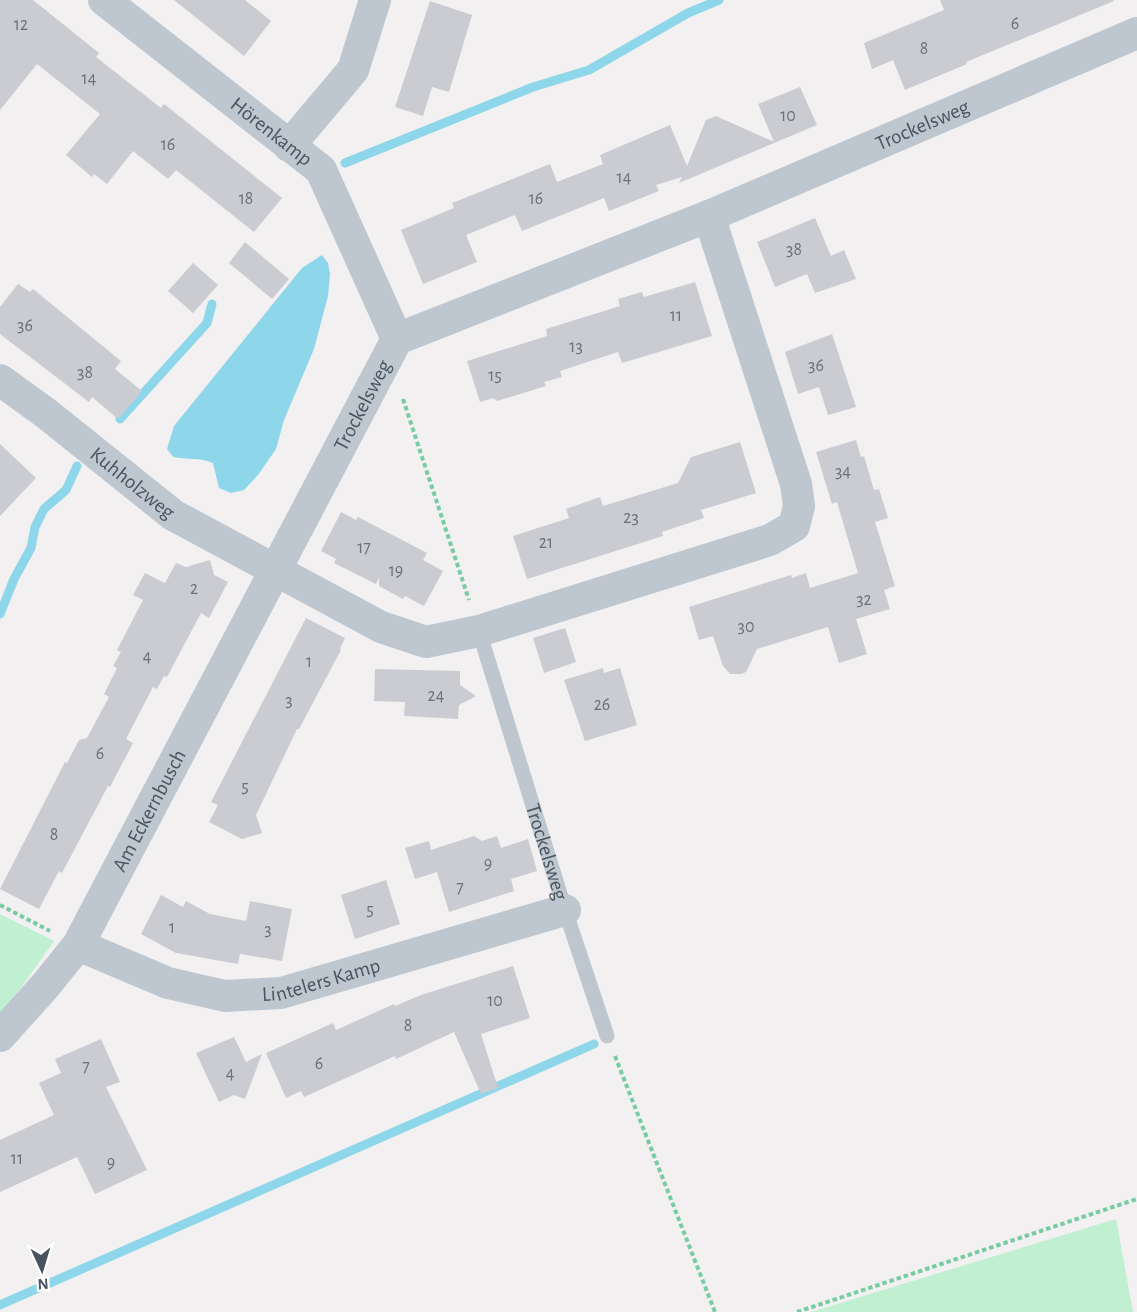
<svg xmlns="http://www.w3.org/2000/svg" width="1137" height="1312" viewBox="0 0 1137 1312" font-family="'Alegreya Sans',sans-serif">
  <rect width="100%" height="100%" fill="#f2f0f0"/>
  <g fill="#c0efd2">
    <path d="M0,914L54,941L10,1003L0,1014Z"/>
    <path d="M1116,1219L1133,1312H811Z"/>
  </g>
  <path fill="#8ed7eb" d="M322,255L328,263L330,274L328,296L314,349L284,420L276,449L258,475L244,490L231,493L219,488L213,463C200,457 187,460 173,457L167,449L174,426L302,268Z"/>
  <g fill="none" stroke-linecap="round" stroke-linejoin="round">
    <g stroke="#8ed7eb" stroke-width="9">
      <path d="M345,163L533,87L589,70L688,13L719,0"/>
      <path d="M120,419L207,323L212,304"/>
      <path d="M0,614L14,579L31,548L35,527L44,509L66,490L77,466"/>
      <path d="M0,1305L594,1044"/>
    </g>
  </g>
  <g fill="#caccd2">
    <path d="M0,0H33L99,53L96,57L161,108L164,104L282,198L254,232L176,170L168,179L133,151L107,184L94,174L92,177L66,155L100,114L37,64L0,110Z"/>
    <path d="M174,0H245L271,21L244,56Z"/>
    <path d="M940,0H1113L1114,1L966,62L967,64L905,90L893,60L872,69L864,43L944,10Z"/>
    <path d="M430,1L472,15L449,92L432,87L423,116L395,107Z"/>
    <path d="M800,87L817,125L679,183L682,177L656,185L659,191L609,211L604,198L522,231L515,215L466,235L477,262L423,284L401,230L454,208L452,203L550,164L557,182L603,164L600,155L670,125L687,166L706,120L716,116L774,142L758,104Z"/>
    <path d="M815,218L831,256L844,250L856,279L815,293L807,274L775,287L757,242Z"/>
    <path d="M245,242L289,279L272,299L229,263Z"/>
    <path d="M193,263L218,285L193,313L168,291Z"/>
    <path d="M695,282L712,336L622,363L618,352L560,371L562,377L544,382L546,386L497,401L493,398L480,402L467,361L547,336L546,329L620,306L618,299L642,292L644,297Z"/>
    <path d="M18,284L30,292L33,289L121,361L115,369L142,391L118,419L92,397L89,402L0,334V307Z"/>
    <path d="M832,334L856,407L828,415L819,387L798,394L785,352Z"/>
    <path d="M856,440L861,457L864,456L874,490L879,489L888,518L875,522L895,586L884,590L890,609L856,619L867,654L839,663L828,627L757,649L746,672L741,674H730L723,666L713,636L699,640L689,607L791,575L792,578L806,573L810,588L858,573L837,502L832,504L816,452Z"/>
    <path d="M740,442L756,493L701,510L704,518L662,532L663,536L527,579L513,536L569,518L566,509L600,497L603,506L678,483L691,457Z"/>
    <path d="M0,444L36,478L0,516Z"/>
    <path d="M341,512L356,520L358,517L427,553L423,560L443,571L424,606L405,596L403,599L379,586V577L376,584L334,563L336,559L321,551Z"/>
    <path d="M210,560L214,575L228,582L209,618L201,613L167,677L164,676L157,689L153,687L126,739L133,743L110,787L108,786L62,873L59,871L39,909L0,889L65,762L67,763L79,740L87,738L109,697L104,694L117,668L113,666L121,652L117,650L143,600L133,595L145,573L165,583L176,563L186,567Z"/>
    <path d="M306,618L345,638L340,648L341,650L299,729H297L256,815L262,833L242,839L209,822L218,805L211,802Z"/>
    <path d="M565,628L576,662L544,673L533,638Z"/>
    <path d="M603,668L604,673L620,668L637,725L585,741L564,680Z"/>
    <path d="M375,669L460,671V685L476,696L459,705L458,719L404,716L405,702L374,701Z"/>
    <path d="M474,836L482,841L497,836L501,848L528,839L537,871L511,879L514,891L449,912L437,872L415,879L405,848L429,841L431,850Z"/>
    <path d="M386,880L400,924L355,939L341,895Z"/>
    <path d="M161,895L183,907L186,901L210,914L246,921L250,901L292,909L282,961L240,954L238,964L176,953L141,934Z"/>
    <path d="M513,966L530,1018L481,1034L498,1088L481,1094L454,1032L396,1059L395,1056L304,1097L301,1091L286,1098L266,1053L333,1023L336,1030L394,1004L395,1006L421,995Z"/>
    <path d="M234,1037L246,1062L262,1054L245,1099L234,1095L219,1102L196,1053Z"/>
    <path d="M101,1039L120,1082L106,1087L147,1170L95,1194L77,1157L0,1192V1140L54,1115L39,1083L61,1073L55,1059Z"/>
  </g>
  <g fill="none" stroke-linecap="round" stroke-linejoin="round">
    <g stroke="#78cca4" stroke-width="4" stroke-dasharray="4.5 3" stroke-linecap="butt">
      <path d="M403,399L469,600"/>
      <path d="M0,905L50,931"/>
      <path d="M615,1056L715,1312"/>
      <path d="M797,1312L1137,1199"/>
    </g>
    <path stroke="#bec7cf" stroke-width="15" id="s1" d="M479,631L565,910L607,1036"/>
    <g stroke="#bec7cf" stroke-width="32">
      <path id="s2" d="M104,0L321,170L397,339"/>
      <path d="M289,146L353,70L375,0"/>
      <path id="s3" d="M0,380L47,414L173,515L381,627L426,642L479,631L770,540L794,526L799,506L796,484L709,216"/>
      <path id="s4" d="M78,945L168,983L225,996L281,993L565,910"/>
      <path id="s5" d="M0,1036L45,986L78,945L397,339L709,216L1137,33"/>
    </g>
  </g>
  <g text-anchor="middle" stroke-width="6" stroke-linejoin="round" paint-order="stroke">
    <g font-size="18" fill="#68717a">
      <text x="1015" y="29">6</text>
      <text x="21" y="30">12</text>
      <text x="924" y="54">8</text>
      <text x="89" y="84">14</text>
      <text x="788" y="121">10</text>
      <text x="168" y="150">16</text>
      <text x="624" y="183">14</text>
      <text x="246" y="204">18</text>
      <text x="536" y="204">16</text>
      <text x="794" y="255">38</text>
      <text x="676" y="321">11</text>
      <text x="25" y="331">36</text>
      <text x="576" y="352">13</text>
      <text x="816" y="371">36</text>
      <text x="85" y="378">38</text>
      <text x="495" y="381">15</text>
      <text x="843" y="477">34</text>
      <text x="631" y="523">23</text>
      <text x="546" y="548">21</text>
      <text x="364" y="553">17</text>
      <text x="396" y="576">19</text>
      <text x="194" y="594">2</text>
      <text x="864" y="605">32</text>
      <text x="746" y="632">30</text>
      <text x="147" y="662">4</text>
      <text x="309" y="667">1</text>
      <text x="436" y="701">24</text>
      <text x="289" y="706">3</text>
      <text x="602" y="710">26</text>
      <text x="100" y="759">6</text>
      <text x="245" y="792">5</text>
      <text x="54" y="840">8</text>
      <text x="488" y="869">9</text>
      <text x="460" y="893">7</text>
      <text x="370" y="915">5</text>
      <text x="172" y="933">1</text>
      <text x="268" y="935">3</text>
      <text x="495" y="1006">10</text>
      <text x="408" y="1031">8</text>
      <text x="319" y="1069">6</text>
      <text x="86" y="1072">7</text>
      <text x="230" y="1079">4</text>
      <text x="17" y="1164">11</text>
      <text x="111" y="1168">9</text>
    </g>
    <g font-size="21" fill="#48535d" stroke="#fff">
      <text dy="7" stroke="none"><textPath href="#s5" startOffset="1372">Trockelsweg</textPath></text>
      <text dy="7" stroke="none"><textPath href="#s2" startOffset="213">Hörenkamp</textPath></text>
      <text dy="7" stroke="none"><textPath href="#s5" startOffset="730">Trockelsweg</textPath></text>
      <text dy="7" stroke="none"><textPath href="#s3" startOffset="168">Kuhholzweg</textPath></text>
      <text dy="7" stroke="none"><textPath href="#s5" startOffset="272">Am Eckernbusch</textPath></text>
      <text dy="7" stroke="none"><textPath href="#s1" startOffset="231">Trockelsweg</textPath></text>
      <text dy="7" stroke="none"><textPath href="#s4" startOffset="254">Lintelers Kamp</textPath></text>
    </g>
  </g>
  <g transform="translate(42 1270) rotate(176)" stroke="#ffffff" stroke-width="4.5" paint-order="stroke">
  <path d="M0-4.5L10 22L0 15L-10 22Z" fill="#48535d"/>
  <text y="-9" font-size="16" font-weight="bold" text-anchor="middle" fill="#48535d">N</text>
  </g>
</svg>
